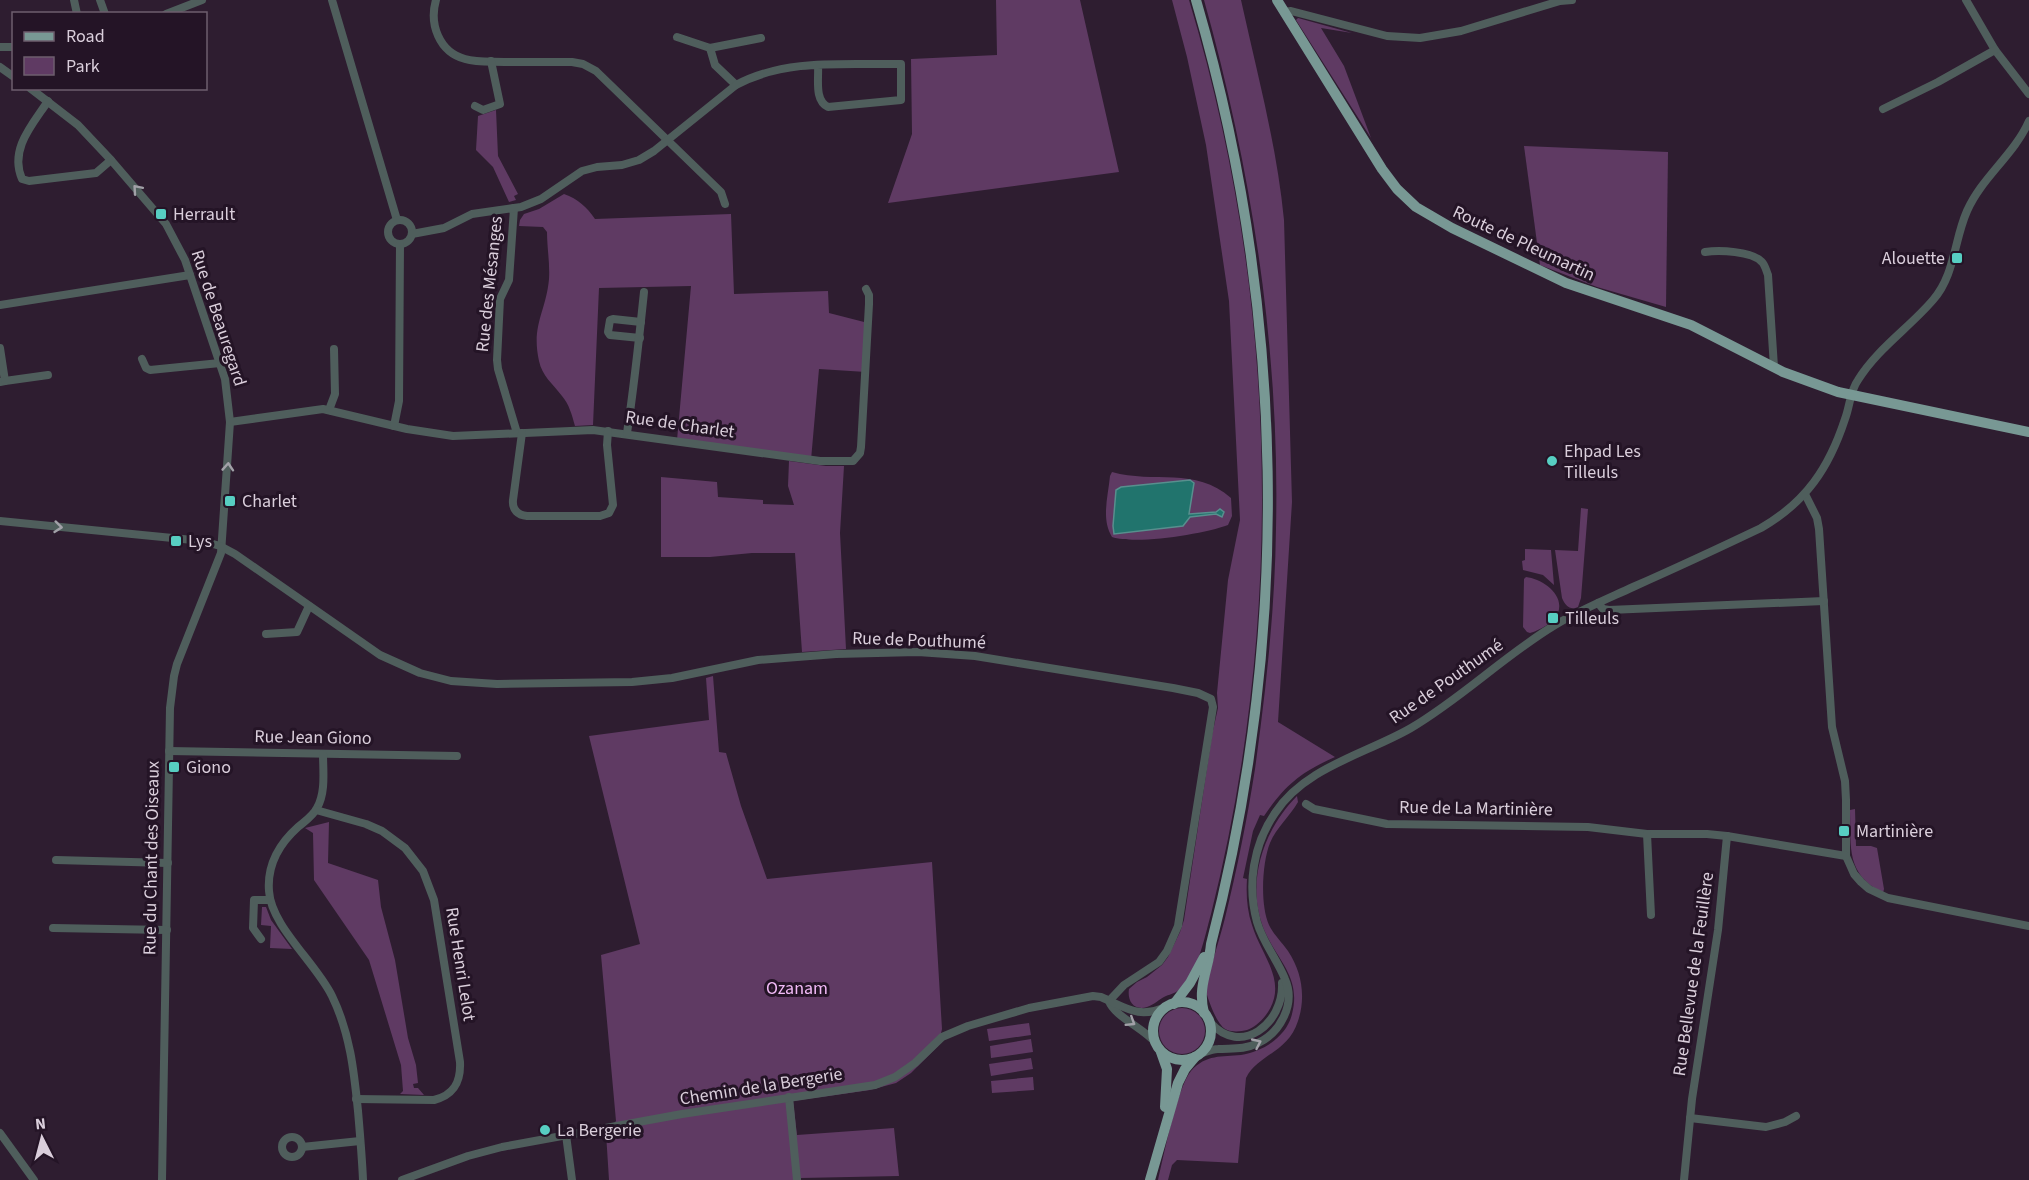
<svg xmlns="http://www.w3.org/2000/svg" width="2029" height="1180" viewBox="0 0 2029 1180" font-family="'Source Sans 3',sans-serif">
  <rect width="100%" height="100%" fill="#2e1d30"/>
  <g fill="#5f3a63">
    <path d="M996,0H1080L1119,172L888,203L912,134L911,59L997,55Z"/>
    <path d="M1172,0H1189C1278,295 1286,615 1211,914C1204,939 1199,969 1180,989C1176,993 1171,994 1166,996C1159,999 1154,1005 1147,1007C1134,1011 1127,1001 1129,989L1137,982L1147,977L1162,965L1168,957L1180,932L1184,920L1212,735L1218,708L1217,693L1228,580L1240,520L1229,301L1206,145L1187,57Z"/>
    <path d="M1204,0H1241C1257,73 1277,146 1284,220L1292,502L1278,722L1335,757C1301,772 1285,785 1264,816L1260,815L1253,831L1243,878L1247,879C1246,895 1247,910 1252,925C1261,955 1288,981 1268,1012C1263,1020 1255,1027 1247,1030C1239,1032 1226,1033 1221,1025C1215,1018 1208,1000 1206,991C1210,966 1219,942 1225,918C1237,869 1247,820 1255,769C1266,690 1275,609 1276,528C1280,350 1252,172 1204,0Z"/>
    <path d="M1298,18L1352,33L1321,28L1344,66L1371,138L1296,20Z"/>
    <path d="M496,110L498,156L518,194L514,196L516,200L509,202L493,167L476,150L478,116Z"/>
    <path d="M1524,146L1668,152L1666,307L1597,287L1540,265Z"/>
    <path d="M564,194C578,199 587,207 595,219L731,214L734,294L828,291L829,313L868,323L866,372L819,369L811,460L677,440L691,286L599,288L593,425L575,426C572,415 569,404 562,396C553,384 542,376 539,361C531,325 546,312 549,279C550,264 547,247 547,232L543,227L519,226L520,220L524,214L539,209Z"/>
    <path d="M789,461L826,466H844L840,533L846,649L802,652L795,553H752L710,557H661V477L717,482L718,497L763,500V504L794,505L788,486Z"/>
    <path d="M1112,472C1154,484 1195,466 1231,498L1232,516L1228,525C1204,534 1136,545 1112,537C1101,519 1108,497 1110,476Z"/>
    <path d="M1581,508L1588,509L1581,598L1578,607C1570,611 1565,605 1562,598L1555,550L1578,551Z"/>
    <path d="M1525,549L1551,550L1554,585L1543,575L1523,570L1522,561L1525,560Z"/>
    <path d="M1526,577C1542,579 1565,594 1558,613C1555,622 1538,631 1530,633L1527,632L1523,627L1524,579Z"/>
    <path d="M713,676L719,752L726,753L741,806L767,879L932,862L942,1029L938,1046L911,1073L896,1083L870,1090L793,1101L797,1135L894,1128L899,1176L801,1178V1180H609L606,1133L616,1121L601,955L640,944L589,736L709,720L706,678Z"/>
    <path d="M1297,796L1298,802C1290,816 1276,828 1270,843C1262,863 1260,905 1269,925C1274,935 1282,942 1288,951C1302,972 1306,997 1298,1021C1288,1053 1258,1054 1246,1078L1238,1163L1177,1160L1172,1165L1168,1180H1158C1164,1155 1177,1088 1191,1071C1206,1054 1222,1057 1241,1055C1263,1052 1287,1036 1292,1014C1301,979 1280,963 1266,934C1244,887 1262,831 1297,796Z"/>
    <path d="M1855,809L1856,846H1871L1877,848L1884,889L1883,893C1846,874 1851,848 1850,812V810Z"/>
    <path d="M329,822L328,863L378,880L381,907L395,960L408,1038L416,1065L418,1083L413,1084L414,1088H418L424,1095L400,1094L403,1091L401,1065L369,960L314,880L313,833L305,828Z"/>
    <path d="M262,907H266L271,920L292,949L270,948L271,926L261,925Z"/>
    <circle cx="1182" cy="1031" r="23"/>
    <path d="M1029,1023L1031,1035L989,1041L987,1029Z"/>
    <path d="M1031,1039L1033,1052L991,1058L990,1046Z"/>
    <path d="M1031,1058L1033,1069L991,1076L989,1064Z"/>
    <path d="M1033,1077L1034,1090L992,1093L991,1081Z"/>
  </g>
  <path fill="#21746d" stroke="#588f8e" stroke-width="1.5" d="M1190,480L1194,483L1189,514L1216,512L1220,509L1224,512L1222,517L1216,514L1190,517L1183,526L1114,534L1113,526L1116,490L1121,487Z"/>
  <g fill="none" stroke-linecap="round" stroke-linejoin="round">
    <g stroke="#4f5e5c" stroke-width="8">
      <path d="M74,0L77,14"/>
      <path d="M100,0L105,14"/>
      <path d="M332,0L397,220"/>
      <path d="M436,0C429,24 439,52 465,59C478,63 494,61 507,62C529,62 550,62 572,62L583,64L596,71L721,192L725,204"/>
      <path d="M1966,0L1995,50L2029,94"/>
      <path d="M1284,12L1291,11L1387,36L1420,38L1461,31L1560,1L1572,0"/>
      <path d="M166,14L202,0"/>
      <path d="M677,37L710,48L761,38"/>
      <path d="M0,47H14"/>
      <path d="M710,48L715,65L736,85"/>
      <path d="M0,67L14,77"/>
      <path d="M30,88L78,125L111,160L166,224L185,260L225,379L230,422L221,553L177,664L174,676L170,708L162,1180"/>
      <path d="M48,101C33,124 9,149 22,179L29,181L96,173L111,160"/>
      <path d="M475,106L483,110L500,104L491,61"/>
      <path d="M1883,109L1938,82L1995,50"/>
      <path d="M514,208L509,280L500,299L497,360L498,369L517,433"/>
      <circle cx="400" cy="232" r="12"/>
      <path d="M412,234L444,228L472,214L521,207L541,199L582,171L597,167L622,165L639,160L654,151L736,85C786,58 845,65 901,64V100L828,107C814,100 819,79 818,65"/>
      <path d="M1705,252C1719,250 1752,251 1762,262C1765,265 1766,270 1768,275L1774,367"/>
      <path d="M0,305L190,275"/>
      <path d="M640,338L610,335L608,332L610,320L613,319L641,322"/>
      <path d="M0,348L5,381L0,382"/>
      <path d="M142,359L146,368L150,370L220,363"/>
      <path d="M5,381L48,375"/>
      <path d="M329,410L335,394L334,349"/>
      <path d="M230,422L323,409L407,429L453,436L593,430L820,461H853L860,453L861,447L869,304V295L866,289"/>
      <path d="M394,426L399,401L400,244"/>
      <path d="M522,433L513,500C512,510 518,515 527,516H600L609,513L613,505L607,445L608,431"/>
      <path d="M627,433C634,387 639,340 644,292"/>
      <path d="M1805,494L1817,518L1819,529L1832,727L1845,781L1846,800V856L1854,874L1861,882L1869,889L1888,898L2029,926"/>
      <path d="M0,521L203,541L220,546L235,554L380,655L420,673L451,681L497,684L632,682L672,678L758,660L836,654L918,652L975,656L1173,688L1198,693L1211,699L1213,707L1178,926L1167,951L1159,962L1124,985L1109,1001"/>
      <path d="M1598,603L1603,609L1609,610L1824,601"/>
      <path d="M266,634L297,632L309,606"/>
      <path d="M169,751L457,756"/>
      <path d="M323,754C323,771 326,792 317,808C313,816 305,821 298,827C279,844 267,865 269,891C271,926 316,963 332,996C350,1033 354,1071 358,1111C360,1134 362,1157 363,1180"/>
      <path d="M1306,804L1314,809L1387,824L1588,827L1647,834H1707L1727,836L1846,856"/>
      <path d="M316,810L366,824L382,831L405,848L423,871L434,900L460,1062C461,1082 454,1095 434,1100L356,1099"/>
      <path d="M1647,834L1651,915"/>
      <path d="M56,860L168,863"/>
      <path d="M53,928L167,930"/>
      <path d="M261,939L253,928L254,900H270"/>
      <path d="M1109,1001C1114,1016 1143,1028 1156,1043"/>
      <path d="M1210,1022C1241,1058 1284,1023 1282,983"/>
      <path d="M1200,1054C1206,1052 1212,1049 1218,1049C1232,1048 1244,1050 1258,1043C1280,1033 1296,1004 1285,979C1277,959 1263,943 1257,922C1247,885 1253,845 1275,813C1305,767 1366,754 1411,728C1462,698 1505,655 1555,625C1580,610 1607,599 1633,587C1676,568 1719,548 1761,528C1806,502 1829,468 1845,419C1850,406 1850,391 1858,380C1877,349 1909,328 1933,300C1955,275 1954,240 1967,211C1982,177 2014,155 2029,121"/>
      <path d="M789,1097L797,1180"/>
      <path d="M1690,1118L1766,1127L1785,1122L1796,1116"/>
      <path d="M0,1133L34,1180"/>
      <path d="M566,1135L572,1180"/>
      <circle cx="292" cy="1147" r="10"/>
      <path d="M302,1147L360,1141"/>
      <path d="M402,1180L468,1156L502,1147L682,1114L875,1085L895,1077L915,1063L942,1037L968,1026L1029,1008L1093,996L1101,997C1127,1008 1138,1019 1166,1007"/>
      <path d="M1684,1180L1692,1099L1718,930L1727,836"/>
    </g>
    <g stroke="#789894" stroke-width="10">
      <path d="M1196,0C1286,309 1292,632 1211,944C1209,969 1197,986 1204,1013"/>
      <path d="M1277,0L1382,169L1397,189L1416,207L1452,228L1566,283L1691,325L1783,372L1838,392L2029,432"/>
      <circle cx="1182" cy="1031" r="29"/>
      <path d="M1174,1004L1190,983L1204,957"/>
      <path d="M1161,1052L1167,1069L1165,1107"/>
      <path d="M1150,1180L1178,1083L1185,1069L1195,1057"/>
    </g>
  </g>
  <defs><path id="oneway-chevron" d="M-2-3.5L2.5 0L-2 3.5" fill="none" stroke-width="1.6" stroke-linecap="round" stroke-linejoin="round" transform="scale(1.5)"/></defs>
  <g stroke="#a2a1a8">
    <use href="#oneway-chevron" transform="translate(137 189) rotate(-131)"/>
    <use href="#oneway-chevron" transform="translate(228 467) rotate(-86)"/>
    <use href="#oneway-chevron" transform="translate(58 527) rotate(6)"/>
    <use href="#oneway-chevron" transform="translate(1131 1022) rotate(32)"/>
    <use href="#oneway-chevron" transform="translate(1257 1043) rotate(-25)"/>
  </g>
  <g fill="#57cec2" stroke="#241426" stroke-width="2">
    <rect x="155" y="208" width="12" height="12" rx="3"/>
    <rect x="1951" y="252" width="12" height="12" rx="3"/>
    <circle cx="1552" cy="461" r="6"/>
    <rect x="224" y="495" width="12" height="12" rx="3"/>
    <rect x="170" y="535" width="12" height="12" rx="3"/>
    <rect x="1547" y="612" width="12" height="12" rx="3"/>
    <rect x="168" y="761" width="12" height="12" rx="3"/>
    <rect x="1838" y="825" width="12" height="12" rx="3"/>
    <circle cx="545" cy="1130" r="6"/>
  </g>
  <g text-anchor="middle" stroke-width="6" stroke-linejoin="round" paint-order="stroke">
    <g font-size="18" fill="#dacedb" stroke="#241426" text-anchor="start">
      <text x="173" y="220">Herrault</text>
      <text x="1945" y="264" text-anchor="end">Alouette</text>
      <text x="1564" y="457">Ehpad Les<tspan x="1564" dy="21">Tilleuls</tspan></text>
      <text x="242" y="507">Charlet</text>
      <text x="188" y="547">Lys</text>
      <text x="1565" y="624">Tilleuls</text>
      <text x="186" y="773">Giono</text>
      <text x="1856" y="837">Martinière</text>
      <text x="557" y="1136">La Bergerie</text>
    </g>
    <g font-size="18" fill="#dacedb" stroke="#241426">
      <text transform="translate(1524 243) rotate(25)" y="6">Route de Pleumartin</text>
      <text transform="translate(489 284) rotate(-84)" y="6">Rue des Mésanges</text>
      <text transform="translate(219 318) rotate(72)" y="6">Rue de Beauregard</text>
      <text transform="translate(680 424) rotate(8)" y="6">Rue de Charlet</text>
      <text transform="translate(919 640) rotate(2)" y="6">Rue de Pouthumé</text>
      <text transform="translate(1446 681) rotate(-35)" y="6">Rue de Pouthumé</text>
      <text transform="translate(313 737) rotate(1)" y="6">Rue Jean Giono</text>
      <text transform="translate(1476 808) rotate(1)" y="6">Rue de La Martinière</text>
      <text transform="translate(151 858) rotate(-89)" y="6">Rue du Chant des Oiseaux</text>
      <text transform="translate(461 964) rotate(81)" y="6">Rue Henri Lelot</text>
      <text transform="translate(1693 974) rotate(-82)" y="6">Rue Bellevue de la Feuillère</text>
      <text transform="translate(761 1086) rotate(-9)" y="6">Chemin de la Bergerie</text>
    </g>
    <g font-size="18" fill="#f2baf7" stroke="#241426">
      <text x="797" y="994">Ozanam</text>
    </g>
  </g>
  <rect x="12" y="12" width="195" height="78" fill="#241426" stroke="#6d5e6e" stroke-width="1.5"/>
  <rect x="24" y="32" width="30" height="9" fill="#789894" stroke="#6d5e6e" stroke-width="1.5"/>
  <text x="66" y="42" font-size="18" fill="#dacedb">Road</text>
  <rect x="24" y="57" width="30" height="18" fill="#5f3a63" stroke="#6d5e6e" stroke-width="1.5"/>
  <text x="66" y="72" font-size="18" fill="#dacedb">Park</text>
  <g transform="translate(42 1138) rotate(354)" stroke="#241426" stroke-width="4.5" paint-order="stroke">
  <path d="M0-4.5L10 22L0 15L-10 22Z" fill="#dacedb"/>
  <text y="-9" font-size="16" font-weight="bold" text-anchor="middle" fill="#dacedb">N</text>
  </g>
</svg>
